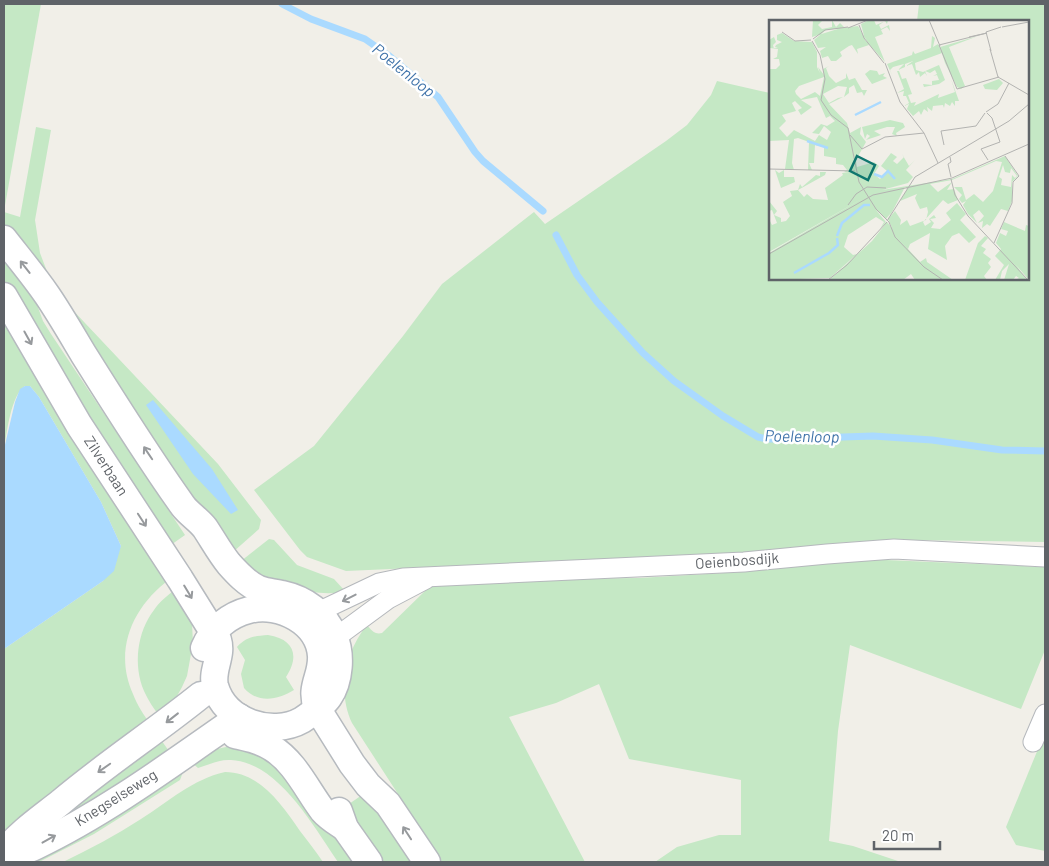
<svg xmlns="http://www.w3.org/2000/svg" width="1049" height="866" viewBox="0 0 1049 866" font-family="Barlow,sans-serif">
  <rect width="100%" height="100%" fill="#f1efe8"/>
  <g fill="#c5e8c5">
    <path d="M4,4H41L4,211Z"/>
    <path d="M919,4H1045V542L906,540L849,542L725,554L346,571L307,557L300,550L254,490L314,446L403,336L442,284L534,212L545,224L666,141L687,125L711,95L717,81L770,93V279H1028V21H917Z"/>
    <path d="M36,127L51,130L35,220L40,253L48,274L68,305L218,464L261,520L259,529L233,552L200,510L4,229V212L20,217Z"/>
    <path d="M4,250L30,286L43,321L51,334L185,535L168,547L4,280Z"/>
    <path d="M4,311L170,579C133,606 113,650 133,694C137,705 144,715 150,724L4,839V649L103,581L121,546L101,502L39,397L30,386H25C11,395 7,432 4,449Z"/>
    <path d="M269,539L274,540L297,565L334,579L345,591C324,598 279,587 260,576C253,572 247,566 241,561Z"/>
    <path d="M840,558L1045,567V650L1021,709L850,645L838,731L829,841L853,846L901,862H655L677,847L719,835H741V780L629,759L599,684L556,703L509,717L585,862H442L352,723C337,691 345,652 367,625C371,630 375,635 382,633L427,589L434,586L463,580L639,578L741,572Z"/>
    <path d="M176,589L192,624L193,643L187,676L182,687L176,698L160,717C154,709 148,700 144,691C133,665 137,632 154,610C160,601 168,595 176,589Z"/>
    <path d="M268,635C294,639 300,656 286,677L294,690C278,700 258,704 244,688L241,674L245,660L237,647C246,637 254,636 268,635Z"/>
    <path d="M1045,732V851L1016,845L1006,827Z"/>
    <path d="M159,737L171,754L55,827L51,817Z"/>
    <path d="M226,747L245,748L277,765L333,833L354,862H338C314,827 278,762 231,760C219,759 209,765 198,768L190,761L208,751Z"/>
    <path d="M183,772L180,780L94,834L39,862H20Z"/>
    <path d="M225,772C260,772 282,805 300,831C308,841 316,852 323,862H63C90,849 116,835 141,819C168,802 193,779 225,772Z"/>
    <path d="M365,793L412,862H384L346,806Z"/>
  </g>
  <g fill="#aadaff">
    <path d="M25,386H30L39,397L101,502L121,546L114,571L103,581L4,649V449L15,402L20,389Z"/>
    <path d="M153,400L212,469L238,510L231,514L193,474L146,405Z"/>
  </g>
  <g fill="none" stroke-linecap="round" stroke-linejoin="round">
    <g stroke="#aadaff" stroke-width="7">
      <path d="M282,4L311,19L365,39L388,55L438,97L475,152L483,161L543,211"/>
      <path d="M556,235L577,275L597,302L643,353L674,381L723,416L758,437L767,439H783L873,436L932,440L1002,450L1045,451"/>
    </g>
    <g stroke="#b5b8bc" stroke-width="21">
      <g id="street">
        <path d="M318,612L379,583L403,578L744,562L827,554L894,549L1045,557"/>
        <path d="M335,638L388,599L426,579"/>
        <path d="M1033,742L1045,714"/>
      </g>
    </g>
    <g stroke="#b6babf" stroke-width="29">
      <g id="secondary">
        <path d="M4,239C18,257 34,276 47,295C60,314 72,335 84,355C116,406 148,457 183,506C189,514 199,520 205,528C213,540 220,553 229,564C237,573 247,584 259,589C266,592 274,592 282,594C305,599 325,613 334,636C342,654 340,681 329,697C323,706 311,714 302,720C272,737 225,722 215,686C211,670 223,656 218,640L180,579L79,425L4,296"/>
        <path d="M204,648C212,629 229,615 249,610C280,602 319,623 321,656C322,677 309,686 317,708L352,764L368,785L388,804L427,862"/>
        <path d="M235,735C248,738 260,740 272,748C295,762 307,790 323,811C329,818 338,823 345,828"/>
        <path d="M339,811L345,828L369,862"/>
        <path d="M4,852C20,832 41,818 61,802C106,764 155,732 201,695"/>
        <path d="M4,857C14,854 26,851 36,846C107,812 174,762 239,717"/>
      </g>
    </g>
    <use href="#street" stroke="#fff" stroke-width="19"/>
    <use href="#secondary" stroke="#fff" stroke-width="26"/>
  </g>
  <defs><path id="oneway-shaft" d="M-6 0H5M1.5-3L5.5 0L1.5 3" fill="none" stroke-width="1.6" stroke-linecap="round" stroke-linejoin="round" transform="scale(1.25)"/></defs>
  <g stroke="#979a9d">
    <use href="#oneway-shaft" transform="translate(25 267) rotate(-128)"/>
    <use href="#oneway-shaft" transform="translate(28 338) rotate(61)"/>
    <use href="#oneway-shaft" transform="translate(148 453) rotate(-124)"/>
    <use href="#oneway-shaft" transform="translate(142 520) rotate(57)"/>
    <use href="#oneway-shaft" transform="translate(188 592) rotate(59)"/>
    <use href="#oneway-shaft" transform="translate(349 598) rotate(153)"/>
    <use href="#oneway-shaft" transform="translate(172 718) rotate(142)"/>
    <use href="#oneway-shaft" transform="translate(104 768) rotate(145)"/>
    <use href="#oneway-shaft" transform="translate(407 833) rotate(-123)"/>
    <use href="#oneway-shaft" transform="translate(49 839) rotate(-29)"/>
  </g>
  <g text-anchor="middle" stroke-width="5" stroke-linejoin="round" paint-order="stroke">
    <g font-size="15" fill="#5f6368" stroke="#fff">
      <text transform="translate(106 466) rotate(57)" y="5">Zilverbaan</text>
      <text transform="translate(737 561) rotate(-4)" y="5">Oeienbosdijk</text>
      <text transform="translate(116 798) rotate(-32)" y="5">Knegselseweg</text>
    </g>
    <g font-size="16" font-style="italic" fill="#4174aa" stroke="#fff">
      <text transform="translate(404 70) rotate(39)" y="6">Poelenloop</text>
      <text transform="translate(802 436) rotate(1)" y="6">Poelenloop</text>
    </g>
  </g>
  <g transform="translate(769 20)">
    <rect width="260" height="260" fill="#f1efe8"/>
    <path d="M44,0L53,1L49,5L53,9L63,7V0L67,7L71,3L75,7L43,17ZM100,0H105L107,5L119,0L118,4L116,1L110,5L112,9L120,5L121,11L118,7L112,10L114,14L106,17L116,42L96,20L92,4ZM89,6L100,25L88,29L89,34L83,25L80,26L71,32L73,36L67,41H62L59,36L53,38L51,31L57,27L49,28L45,20L57,10ZM13,13L25,21L43,22L48,32V47L51,53L49,47L55,55L54,49L60,46L57,48L60,56L67,63L77,58V53L80,60L86,58L93,70H98L95,76L93,72L88,73L85,65L80,68V73L75,77L78,67L69,66L54,74L60,83L69,78L74,77L60,84L78,103L81,113L92,107L91,114L97,122L122,114L97,122L87,140L88,147L105,142L110,146L105,154L111,159L118,151L112,146L122,133L128,137L124,141L128,144L135,137L133,134L140,146L146,140L137,150L144,157L139,163L113,170L183,159L236,136L249,156L243,162V181L239,191L232,189L221,206L218,204L213,208L214,201L209,203L215,196L210,190L204,195L208,203L199,194L194,185L197,181L193,183L190,179L193,175L185,167H193L197,180L205,174L214,182L224,171L233,142L227,141L183,160L161,164L169,172L183,162L178,170L185,169L189,180L179,184L174,180L154,202L156,206L162,202L160,199L165,195L167,198L161,199L165,203L162,208L171,209L182,200L177,193L188,183L197,194L191,200L207,217L200,223L190,213L183,216L176,226L178,240L159,229L161,213L141,224L139,229L151,242L157,238L158,242L184,260H146L142,254L134,260H60L103,221L118,202L123,208L119,199L122,193L117,199L107,190L117,202L111,209L115,202L107,197L79,215L75,227L84,235L88,234L61,258L0,260V233L96,177L0,232V199L3,205L8,203L3,190L0,191V181L8,191L5,195L12,198V202L17,201L21,196L14,182L23,176L21,171L29,170L31,164L33,167L47,155L51,156V152H57L56,155L29,170L35,177L38,174L44,179L59,180L56,168L74,155L73,153L80,152H75L78,150L74,145L67,144V138L55,136V127L46,125L45,143H40L43,150H39L40,122L29,118L25,119L23,143L25,150L16,149L20,120L0,121V55L1,49H7L11,45L10,39H4L8,37L9,29L1,28L0,20L5,17L7,22L4,25L5,29L9,28L6,27L7,25L13,22L8,20V15ZM55,57L51,76L46,72L32,79L27,74L26,71L30,66ZM48,77L57,98L61,96L66,101L58,106L52,104L43,113L50,114L55,106L62,112L58,120L50,115L46,121L25,110L18,117L10,108L17,101L13,95L27,91L23,83L26,81L33,88L29,90L32,95L43,87L32,80ZM234,145L236,152L241,153L242,148L248,156L246,158L243,155L242,167L232,165L233,159L230,157ZM136,167L138,169L131,181L148,174L146,178L149,185L151,189L158,187L159,192L157,200L141,206L138,200L131,205L132,200L126,191L120,198ZM163,16L166,18L164,27L169,24L173,33L146,43L147,50L154,52L170,45L176,60L170,64L155,67L154,64L163,65V61L170,60L168,55L164,56L168,54L166,50L161,53L156,51L158,56L156,53L151,57L150,52L147,55L143,44L137,46L144,41L136,44V47L129,50L135,44L124,47L121,50L124,57L118,44L143,35L144,31L146,34L162,28ZM209,16L180,27L196,66L192,69L188,67L176,43L171,27ZM101,50L108,51L110,55L116,53L114,56L118,58L103,64L96,54ZM128,51H130L133,59L137,58L143,74L139,75L142,83L147,82L145,86L170,74L169,78L186,72L182,59L190,81H186V86L183,82L181,86L176,83L175,88L174,85L164,86L163,91L158,87L159,92L155,89L152,95L150,91L144,96L138,89L140,84L135,86L140,83L137,76H134L135,71L128,73L135,69ZM230,59L234,63L228,70L216,69L214,65ZM121,100L134,103L136,107L127,113L128,116L123,114L126,107H118L105,111L112,115L97,120L101,116L98,114L96,119L93,107ZM6,150L10,153L15,150V157H25L26,162L12,168ZM235,202L256,211L257,205L260,206V260L247,245L258,260H246L250,258L247,256L244,260H235L240,244L233,251L231,260H226L235,245L226,236L232,229L227,223L231,213L237,216L239,211L232,209ZM216,216L219,218L212,226L217,229L214,233L222,239L219,243L222,247L215,256L218,260H196L209,223Z" fill="#c5e8c5" fill-rule="evenodd"/>
    <path fill="none" stroke="#aadaff" stroke-width="2.5" d="M86,95L112,82M38,121L59,128M105,154L113,157L119,151L126,159M68,216L73,203L95,185H101M25,253L60,233L69,225L68,218"/>
    <path fill="none" stroke="#b3b3b1" stroke-width="1" d="M160,0L171,26M90,5L95,18L115,43M233,7L260,2M79,8L99,0M13,12L26,21L42,20M44,19L56,10L79,7M43,21L51,35L56,59L52,80L62,95L79,108L90,162L107,189L120,202L126,217L155,247L174,260M170,25L188,69L230,57M170,25L218,13L200,17M221,29L229,57L260,75M222,31L217,12L232,7M116,43L131,82L155,113L169,143M217,92L229,84L240,63M218,93L223,98L231,122L212,129L219,140M81,115L93,129L116,117L155,113M175,125L172,111L207,106L216,93M181,137L182,142L179,144L182,157M0,149L86,151M182,159L186,175L199,196L259,260M79,185L87,174L98,167L117,168M118,201L146,157L240,101L260,84M225,223L243,183L244,162L250,156L236,136M0,234L104,175L183,158L260,124M59,260L78,245L118,202"/>
    <path fill="#0f766e" fill-opacity="0.15" stroke="#0f766e" stroke-width="2.5" d="M88,136L106,145L99,160L81,151Z"/>
    <rect width="260" height="260" fill="none" stroke="#5f6368" stroke-width="2.5"/>
  </g>
  <rect width="1049" height="866" fill="none" stroke="#5f6368" stroke-width="10"/>
  <path d="M874 841v8h66v-8" fill="none" stroke="#5f6368" stroke-width="2.5"/>
  <text x="882" y="841" font-size="15" fill="#5f6368" stroke="#ffffff" stroke-width="4" paint-order="stroke">20 m</text>
</svg>
